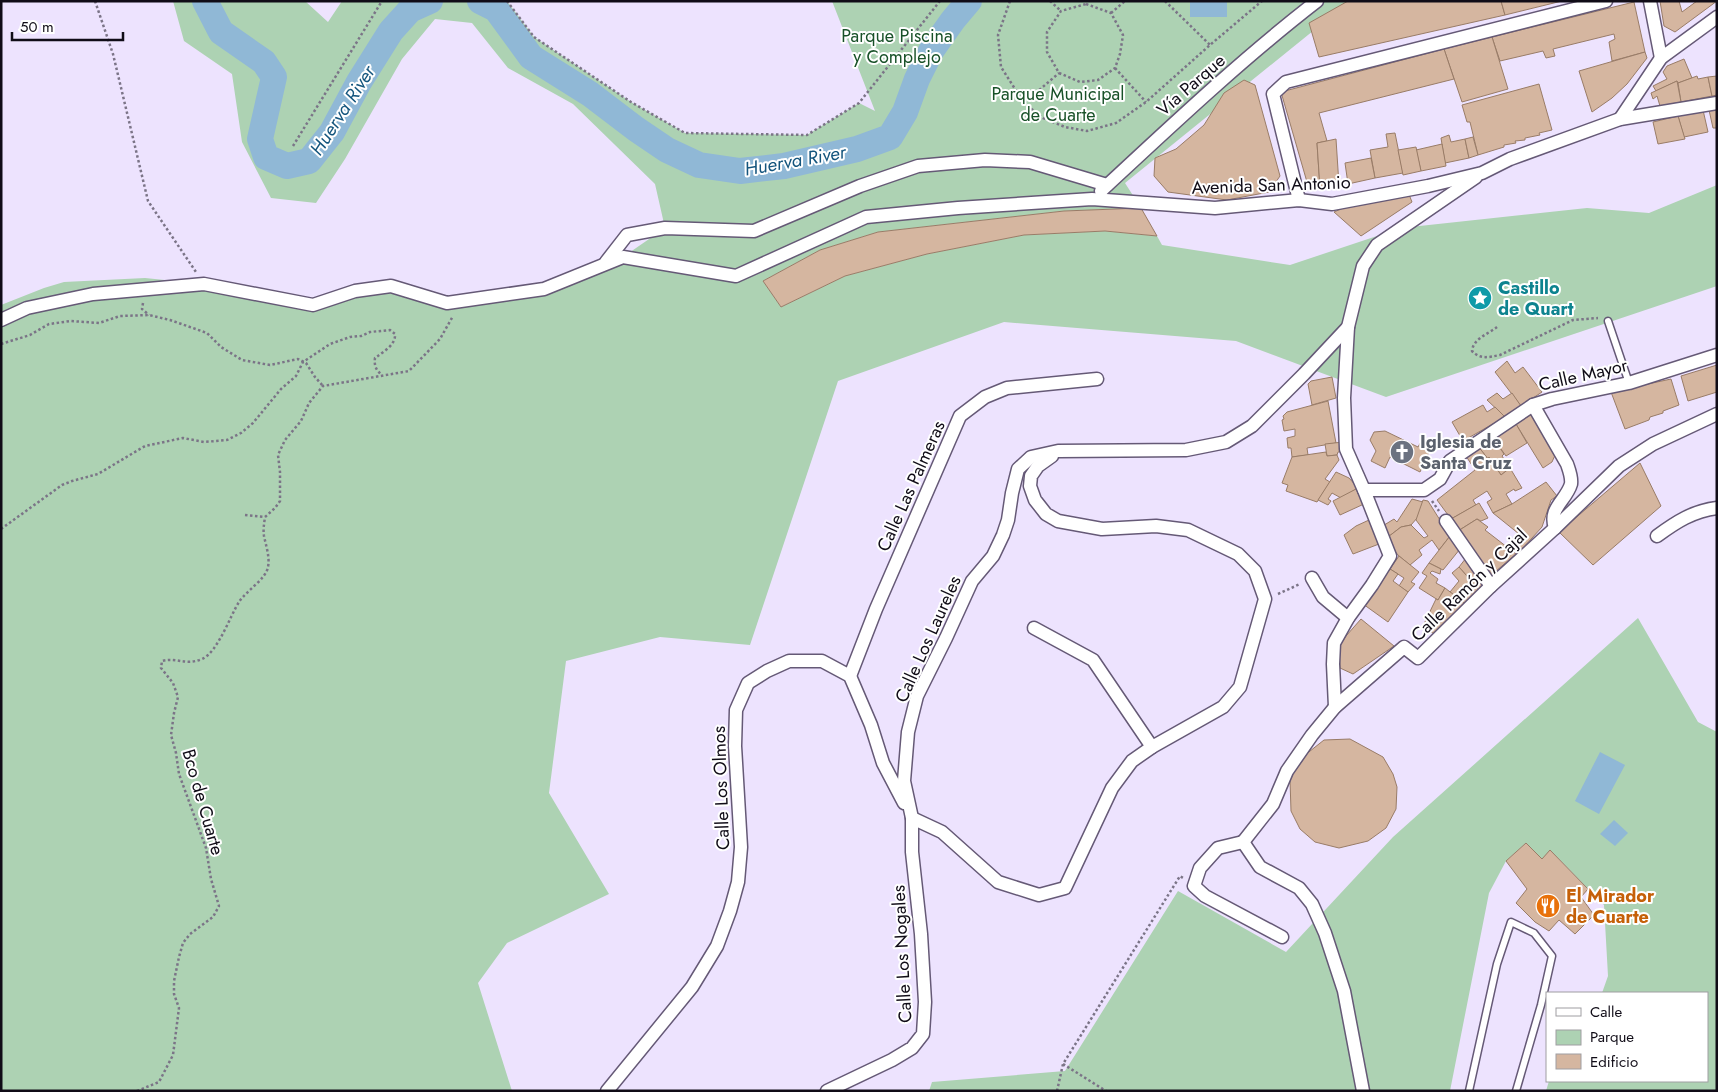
<svg xmlns="http://www.w3.org/2000/svg" width="1718" height="1092" viewBox="0 0 1718 1092" font-family="Jost,sans-serif">
  <rect width="100%" height="100%" fill="#ede3fe"/>
  <g fill="#add2b3">
    <path d="M173,1H305L328,22L342,1H507L534,37L631,102L685,133L807,135L859,103L875,111L832,1H1350L1125,183L1141,208L1064,211L878,232L820,250L763,281L781,307L845,276L927,254L1024,235L1105,231L1157,236L1162,245L1290,265L1401,228L1587,208L1649,213L1717,185V286L1386,397L1236,341L1004,322L838,381L750,645L660,637L566,661L549,793L609,894L507,943L478,983L512,1091H1V305L44,288L64,282L145,278L204,284L313,305L391,286L447,303L544,289L623,257L665,228L655,184L573,104L508,68L472,23L435,19L402,59L345,159L316,203L271,198L242,142L232,74L184,41Z"/>
    <path d="M1638,618L1698,722L1717,732V1091H1546L1549,1081H1707V993H1602L1608,976L1604,905L1551,851L1542,859L1526,843L1506,861L1489,893L1450,1091H929L932,1082L1065,1071L1178,891L1286,952L1393,837Z"/>
  </g>
  <g fill="#90b8d6">
    <rect x="1190" y="1" width="37" height="16"/>
    <path d="M1600,752L1625,765L1599,814L1575,801Z"/>
    <path d="M1614,820L1628,833L1615,846L1600,834Z"/>
  </g>
  <g fill="none" stroke-linecap="round" stroke-linejoin="round">
    <g stroke="#90b8d6" stroke-width="26">
      <path d="M205,1L221,32L264,62L274,77L260,139L266,157L287,166L309,161L332,132L359,82L391,31L410,10L430,1"/>
      <path d="M480,1L496,9L531,57L590,94L636,129L667,150L699,165L740,171L784,166L857,149L890,137L905,112L917,79L931,51L953,20L969,1"/>
    </g>
  </g>
  <g fill="#d5b6a0" stroke="#997c67">
    <path d="M1348,1H1501L1505,15L1319,57L1309,23Z"/>
    <path d="M1501,1H1562L1505,15Z"/>
    <path d="M1660,1H1679L1682,12L1697,1H1717L1675,32L1664,26Z"/>
    <path d="M1634,2L1645,52L1612,61L1609,42L1615,39L1614,34L1553,49L1555,56L1546,58L1543,51L1500,61L1492,37Z"/>
    <path d="M1492,37L1508,89L1462,102L1444,49Z"/>
    <path d="M1444,49L1454,79L1319,113L1327,141L1317,143L1320,188L1309,189L1281,92Z"/>
    <path d="M1645,52L1647,58L1627,84L1612,98L1592,112L1579,71Z"/>
    <path d="M1684,59L1692,78L1678,83L1677,81L1656,91L1653,86L1667,79L1663,72L1667,66Z"/>
    <path d="M1697,76L1698,79L1708,77L1712,96L1681,102L1678,83Z"/>
    <path d="M1717,76V95L1712,96L1708,77Z"/>
    <path d="M1244,80L1255,85L1280,176L1269,192L1227,200L1168,192L1154,176L1155,158L1176,149L1204,125L1224,93Z"/>
    <path d="M1677,81L1681,102L1660,106L1657,96L1653,99L1651,93Z"/>
    <path d="M1539,84L1552,130L1539,133L1540,135L1525,138V140L1515,141L1516,143L1504,145V147L1478,155L1470,122H1467L1462,105Z"/>
    <path d="M1717,109V128H1713L1709,110Z"/>
    <path d="M1703,110L1708,132L1684,137L1678,116Z"/>
    <path d="M1678,116L1685,139L1658,144L1653,122Z"/>
    <path d="M1395,133L1403,173L1375,178L1370,150L1388,147L1386,134Z"/>
    <path d="M1449,135L1451,142L1465,139L1469,158L1445,163L1441,138Z"/>
    <path d="M1473,137L1478,155L1469,158L1465,139Z"/>
    <path d="M1336,139L1339,185L1320,188L1317,143Z"/>
    <path d="M1442,144L1446,166L1421,171L1416,150Z"/>
    <path d="M1416,147L1421,171L1403,175L1398,150Z"/>
    <path d="M1371,158L1375,178L1348,184L1345,163Z"/>
    <path d="M1408,192L1412,202L1361,236L1334,212L1348,206Z"/>
    <path d="M1141,208L1157,236L1105,231L1024,235L927,254L845,276L781,307L763,281L820,250L878,232L1064,211Z"/>
    <path d="M1507,361L1515,373L1523,367L1542,392L1521,406L1495,372Z"/>
    <path d="M1717,365V392L1688,401L1681,376Z"/>
    <path d="M1332,377L1336,398L1312,405L1308,384L1311,381Z"/>
    <path d="M1671,379L1679,405L1663,411V413L1650,417L1649,420L1625,429L1611,392Z"/>
    <path d="M1497,393L1503,399L1512,393L1521,406L1505,417L1487,400Z"/>
    <path d="M1328,401L1336,443L1307,448L1308,455L1292,457L1291,448H1288L1287,438L1295,436V429L1284,431L1282,420L1284,419L1283,416L1287,412Z"/>
    <path d="M1483,405L1487,412L1495,407L1505,417L1463,441L1452,422Z"/>
    <path d="M1532,414L1556,453L1552,462L1543,468L1516,424Z"/>
    <path d="M1516,424L1527,443L1506,456L1493,438Z"/>
    <path d="M1385,431L1418,447L1423,438L1433,443L1420,472L1390,457L1385,468L1371,461L1376,451L1370,440L1374,432Z"/>
    <path d="M1492,436L1504,454L1502,456L1510,468L1501,475L1489,457L1488,459L1478,446Z"/>
    <path d="M1343,442V451L1338,452L1337,455L1327,456L1325,444Z"/>
    <path d="M1478,446L1488,459L1489,457L1501,475L1510,468L1522,488L1515,491L1514,489L1506,494L1512,504L1493,513L1487,502L1492,499L1487,491L1473,500L1476,505L1451,519L1437,500L1475,470L1466,456Z"/>
    <path d="M1326,452L1327,456L1337,455L1339,460L1325,479L1330,482L1317,502L1286,491L1288,485L1282,483L1292,457Z"/>
    <path d="M1640,463L1661,506L1593,565L1559,532Z"/>
    <path d="M1336,472L1349,478L1358,488L1341,498L1332,493L1328,499L1331,501L1328,505L1318,500Z"/>
    <path d="M1546,482L1557,496L1551,500L1542,527L1522,549L1513,540L1519,534L1493,513L1512,504Z"/>
    <path d="M1358,488L1364,504L1340,515L1333,501Z"/>
    <path d="M1412,499L1423,502L1418,517L1411,525L1401,527L1388,537L1381,527L1394,519L1397,522Z"/>
    <path d="M1423,500L1428,501L1450,536L1439,550L1432,540L1419,550L1422,555L1410,565L1399,556L1392,548L1388,537L1401,527L1411,525L1424,538L1428,536L1416,520Z"/>
    <path d="M1479,503L1488,518L1481,521L1477,519L1458,531L1451,519Z"/>
    <path d="M1477,519L1488,527L1485,530L1516,554L1489,577L1458,531Z"/>
    <path d="M1369,520L1379,544L1353,554L1344,535L1356,526Z"/>
    <path d="M1450,536L1460,549L1443,570L1429,563Z"/>
    <path d="M1399,556L1419,572L1411,582L1415,584L1408,592L1399,586L1404,578L1390,569Z"/>
    <path d="M1466,558L1486,586L1480,591L1459,567Z"/>
    <path d="M1429,563L1441,569L1440,574L1432,571L1430,573L1438,579L1436,583L1445,588L1438,600L1419,588L1427,576L1422,573Z"/>
    <path d="M1459,567L1480,591L1467,605L1450,592L1459,581L1452,573Z"/>
    <path d="M1390,569L1398,574L1393,581L1408,592L1388,622L1363,604Z"/>
    <path d="M1445,588L1467,605L1435,634L1422,628L1436,599L1438,600Z"/>
    <path d="M1361,619L1394,646L1353,674L1340,668L1339,647L1346,636Z"/>
    <path d="M1350,739L1383,757L1393,774L1397,787L1396,809L1386,828L1368,841L1339,848L1315,842L1300,829L1291,811L1290,780L1300,759L1324,740Z"/>
    <path d="M1526,843L1542,859L1550,850L1588,889L1581,897L1594,915L1575,934L1559,920L1549,931L1535,922L1516,903L1527,889L1506,861Z"/>
  </g>
  <g fill="none" stroke-linecap="round" stroke-linejoin="round">
    <g stroke="#655976" stroke-width="9">
      <g id="lane">
        <path d="M1608,321L1629,383"/>
        <path d="M1469,1091L1497,964L1511,922L1534,933L1552,956L1541,1005L1516,1091"/>
      </g>
    </g>
    <g stroke="#655976" stroke-width="15">
      <g id="street">
        <path d="M1650,1L1661,58"/>
        <path d="M1620,119L1661,58L1717,17"/>
        <path d="M1101,191C1171,126 1242,59 1317,1"/>
        <path d="M1299,200L1273,94L1286,82L1606,1"/>
        <path d="M606,262L627,235L665,228L754,231L860,186L918,166L985,160L1030,162L1107,185"/>
        <path d="M1,320L27,308L93,294L204,284L313,305L355,291L391,286L447,303L544,289L623,257L736,276L866,217L958,208L1092,199L1215,208L1299,200L1332,204L1428,186L1482,173L1510,159L1620,119L1717,103"/>
        <path d="M1533,405L1567,464C1569,470 1572,477 1571,484C1566,501 1548,508 1555,528"/>
        <path d="M1364,490H1424L1440,479L1450,461L1533,405L1552,399L1629,383L1717,355"/>
        <path d="M1446,521L1491,586"/>
        <path d="M1657,536C1676,522 1693,511 1717,508"/>
        <path d="M1312,578L1323,597L1348,618"/>
        <path d="M1034,628L1093,660L1152,747"/>
        <path d="M850,676L876,609L960,416L985,397L1007,388L1097,379"/>
        <path d="M1335,707L1333,664L1334,643L1348,618L1372,585L1390,556L1364,490L1346,449L1344,398L1348,327"/>
        <path d="M912,818L942,832L998,882L1039,895L1065,888L1112,788L1132,761L1152,747L1223,707L1240,687L1265,599L1255,571L1238,554L1188,530L1156,526L1102,529L1058,521L1046,514L1035,500L1030,486L1031,476L1038,466L1052,456"/>
        <path d="M1243,842L1273,804L1287,771L1312,735L1335,707L1404,647L1418,658L1491,586L1555,528L1619,466L1653,444L1717,414"/>
        <path d="M1243,842L1260,867L1299,888L1312,904L1325,933L1344,991L1363,1091"/>
        <path d="M1243,842L1218,848L1200,868L1194,886L1205,896L1282,937"/>
        <path d="M607,1091L692,987L717,946L730,911L738,882L741,847L735,746L736,710L748,683L767,671L789,661H822L850,676L871,725L883,763L904,803"/>
        <path d="M827,1091L892,1060L912,1048L923,1034L925,1002L921,934L912,852V818L904,781L908,732L917,696L946,638L972,581L993,556L1003,535L1008,520L1012,493L1018,469L1031,457L1058,451L1186,450L1226,442L1252,426L1304,374L1348,327L1363,266L1377,245L1476,177"/>
      </g>
    </g>
    <g stroke="#7b7487" stroke-width="2.5" stroke-dasharray="2.5 2.5" stroke-linecap="butt">
      <path d="M95,1L113,54L148,201L196,272"/>
      <path d="M507,1L534,37L631,102L685,133L807,135L859,103L940,1"/>
      <path d="M1010,1L998,35L1001,67L1024,103L1043,118L1065,127L1087,131L1116,123L1146,102L1210,45L1262,1"/>
      <path d="M1050,1L1061,11"/>
      <path d="M1165,1L1210,45"/>
      <path d="M1086,4L1111,13L1123,35L1120,54L1115,68L1098,80L1080,82L1059,73L1047,52V32L1061,11Z"/>
      <path d="M1111,13L1125,1"/>
      <path d="M1115,68L1146,102"/>
      <path d="M1024,103L1059,73"/>
      <path d="M293,146L382,1"/>
      <path d="M143,303L142,309L149,315"/>
      <path d="M1497,327C1488,334 1473,339 1472,351C1481,360 1489,357 1500,355L1573,320L1598,318"/>
      <path d="M1,344L30,335L49,324L71,321L99,323L120,316L149,315L170,320L207,333L221,347L242,360L270,365L298,359L306,363L315,377L323,386"/>
      <path d="M1432,501L1439,511"/>
      <path d="M245,515L265,517"/>
      <path d="M1,529L62,485L72,481L98,474L145,446L183,438L204,442L227,440L241,433L253,423L281,389L296,376L303,362L330,344L350,337L361,336L370,332L390,330L395,334C396,345 383,352 375,358C374,366 376,370 382,375"/>
      <path d="M1278,594L1300,584"/>
      <path d="M1063,1064L1106,1091"/>
      <path d="M137,1091L159,1082L173,1055L179,1008L174,994V981L179,957L183,943L190,934L213,917L219,906L211,879L206,848L179,774L176,753L171,735L174,713L178,697L173,683L161,668L162,661C177,657 185,666 202,659C218,652 230,616 239,602C246,591 266,579 268,567C270,557 266,546 264,536C263,530 264,524 265,517L275,508L280,501V472L278,455L285,440L301,421L309,403L323,386L409,371L440,339L453,316"/>
      <path d="M1057,1091L1063,1064L1180,876L1183,878"/>
    </g>
    <use href="#lane" stroke="#fff" stroke-width="6"/>
    <use href="#street" stroke="#fff" stroke-width="12"/>
  </g>
  <defs>
    <g id="sight-disc" transform="scale(1.25)"><circle r="9.5" fill="#0f9aa8" stroke="#fff"/><path d="M0-6L1.8-2.2L6-1.7L2.9 1.2L3.7 5.4L0 3.3L-3.7 5.4L-2.9 1.2L-6-1.7L-1.8-2.2Z" fill="#fff"/></g>
    <g id="church-disc" transform="scale(1.25)"><circle r="9.5" fill="#6b7280" stroke="#fff"/><path d="M-1.2-6h2.4v3.5h3.3v2.4h-3.3V6h-2.4V-.1h-3.3v-2.4h3.3Z" fill="#fff"/></g>
    <g id="restaurant-disc" transform="scale(1.25)"><circle r="9.5" fill="#e8710a" stroke="#fff"/><path d="M-5-6h1v4h1v-4h1v4h1v-4h1v5L-1.5 .5V6h-2V.5L-5-1ZM5-6V6H3V1.5H1.5Q1.5-4 5-6Z" fill="#fff"/></g>
  </defs>
  <g fill-rule="evenodd">
    <use href="#sight-disc" x="1480" y="298"/>
    <use href="#church-disc" x="1402" y="452"/>
    <use href="#restaurant-disc" x="1548" y="906"/>
  </g>
  <g text-anchor="middle" stroke-width="4" stroke-linejoin="round" paint-order="stroke">
    <g font-size="18" fill="#185128" stroke="#fff">
      <text x="897" y="42">Parque Piscina<tspan x="897" dy="21">y Complejo</tspan></text>
      <text x="1058" y="100">Parque Municipal<tspan x="1058" dy="21">de Cuarte</tspan></text>
    </g>
    <g font-size="18" fill="#100c17" stroke="#fff">
      <text transform="translate(1191 85) rotate(-41)" y="6">Vía Parque</text>
      <text transform="translate(1271 185) rotate(-2)" y="6">Avenida San Antonio</text>
      <text transform="translate(1583 375) rotate(-13)" y="6">Calle Mayor</text>
      <text transform="translate(911 486) rotate(-66)" y="6">Calle Las Palmeras</text>
      <text transform="translate(1469 585) rotate(-44)" y="6">Calle Ramón y Cajal</text>
      <text transform="translate(928 639) rotate(-66)" y="6">Calle Los Laureles</text>
      <text transform="translate(721 788) rotate(-92)" y="6">Calle Los Olmos</text>
      <text transform="translate(203 802) rotate(74)" y="6">Bco de Cuarte</text>
      <text transform="translate(902 954) rotate(-93)" y="6">Calle Los Nogales</text>
    </g>
    <g font-size="18" font-weight="bold" fill="#0d838f" stroke="#fff" text-anchor="start">
      <text x="1498" y="294">Castillo<tspan x="1498" dy="21">de Quart</tspan></text>
    </g>
    <g font-size="18" font-weight="bold" fill="#5b616d" stroke="#fff" text-anchor="start">
      <text x="1420" y="448">Iglesia de<tspan x="1420" dy="21">Santa Cruz</tspan></text>
    </g>
    <g font-size="18" font-weight="bold" fill="#c56008" stroke="#fff" text-anchor="start">
      <text x="1566" y="902">El Mirador<tspan x="1566" dy="21">de Cuarte</tspan></text>
    </g>
    <g font-size="19" font-style="italic" fill="#14557d" stroke="#fff">
      <text transform="translate(342 110) rotate(-57)" y="7">Huerva River</text>
      <text transform="translate(795 160) rotate(-10)" y="7">Huerva River</text>
    </g>
  </g>
  <rect width="1718" height="1092" fill="none" stroke="#100c17" stroke-width="5"/>
  <rect x="1546" y="992" width="162" height="90" fill="#ffffff" stroke="#9f9ea2"/>
  <rect x="1556" y="1008" width="25" height="8" fill="#ffffff" stroke="#9f9ea2"/>
  <text x="1590" y="1017" font-size="15" fill="#100c17">Calle</text>
  <rect x="1556" y="1030" width="25" height="15" fill="#add2b3" stroke="#9f9ea2"/>
  <text x="1590" y="1042" font-size="15" fill="#100c17">Parque</text>
  <rect x="1556" y="1054" width="25" height="15" fill="#d5b6a0" stroke="#9f9ea2"/>
  <text x="1590" y="1067" font-size="15" fill="#100c17">Edificio</text>
  <path d="M12 32v8h111v-8" fill="none" stroke="#100c17" stroke-width="2.5"/>
  <text x="20" y="32" font-size="15" fill="#100c17" stroke="#ffffff" stroke-width="4" paint-order="stroke">50 m</text>
</svg>
